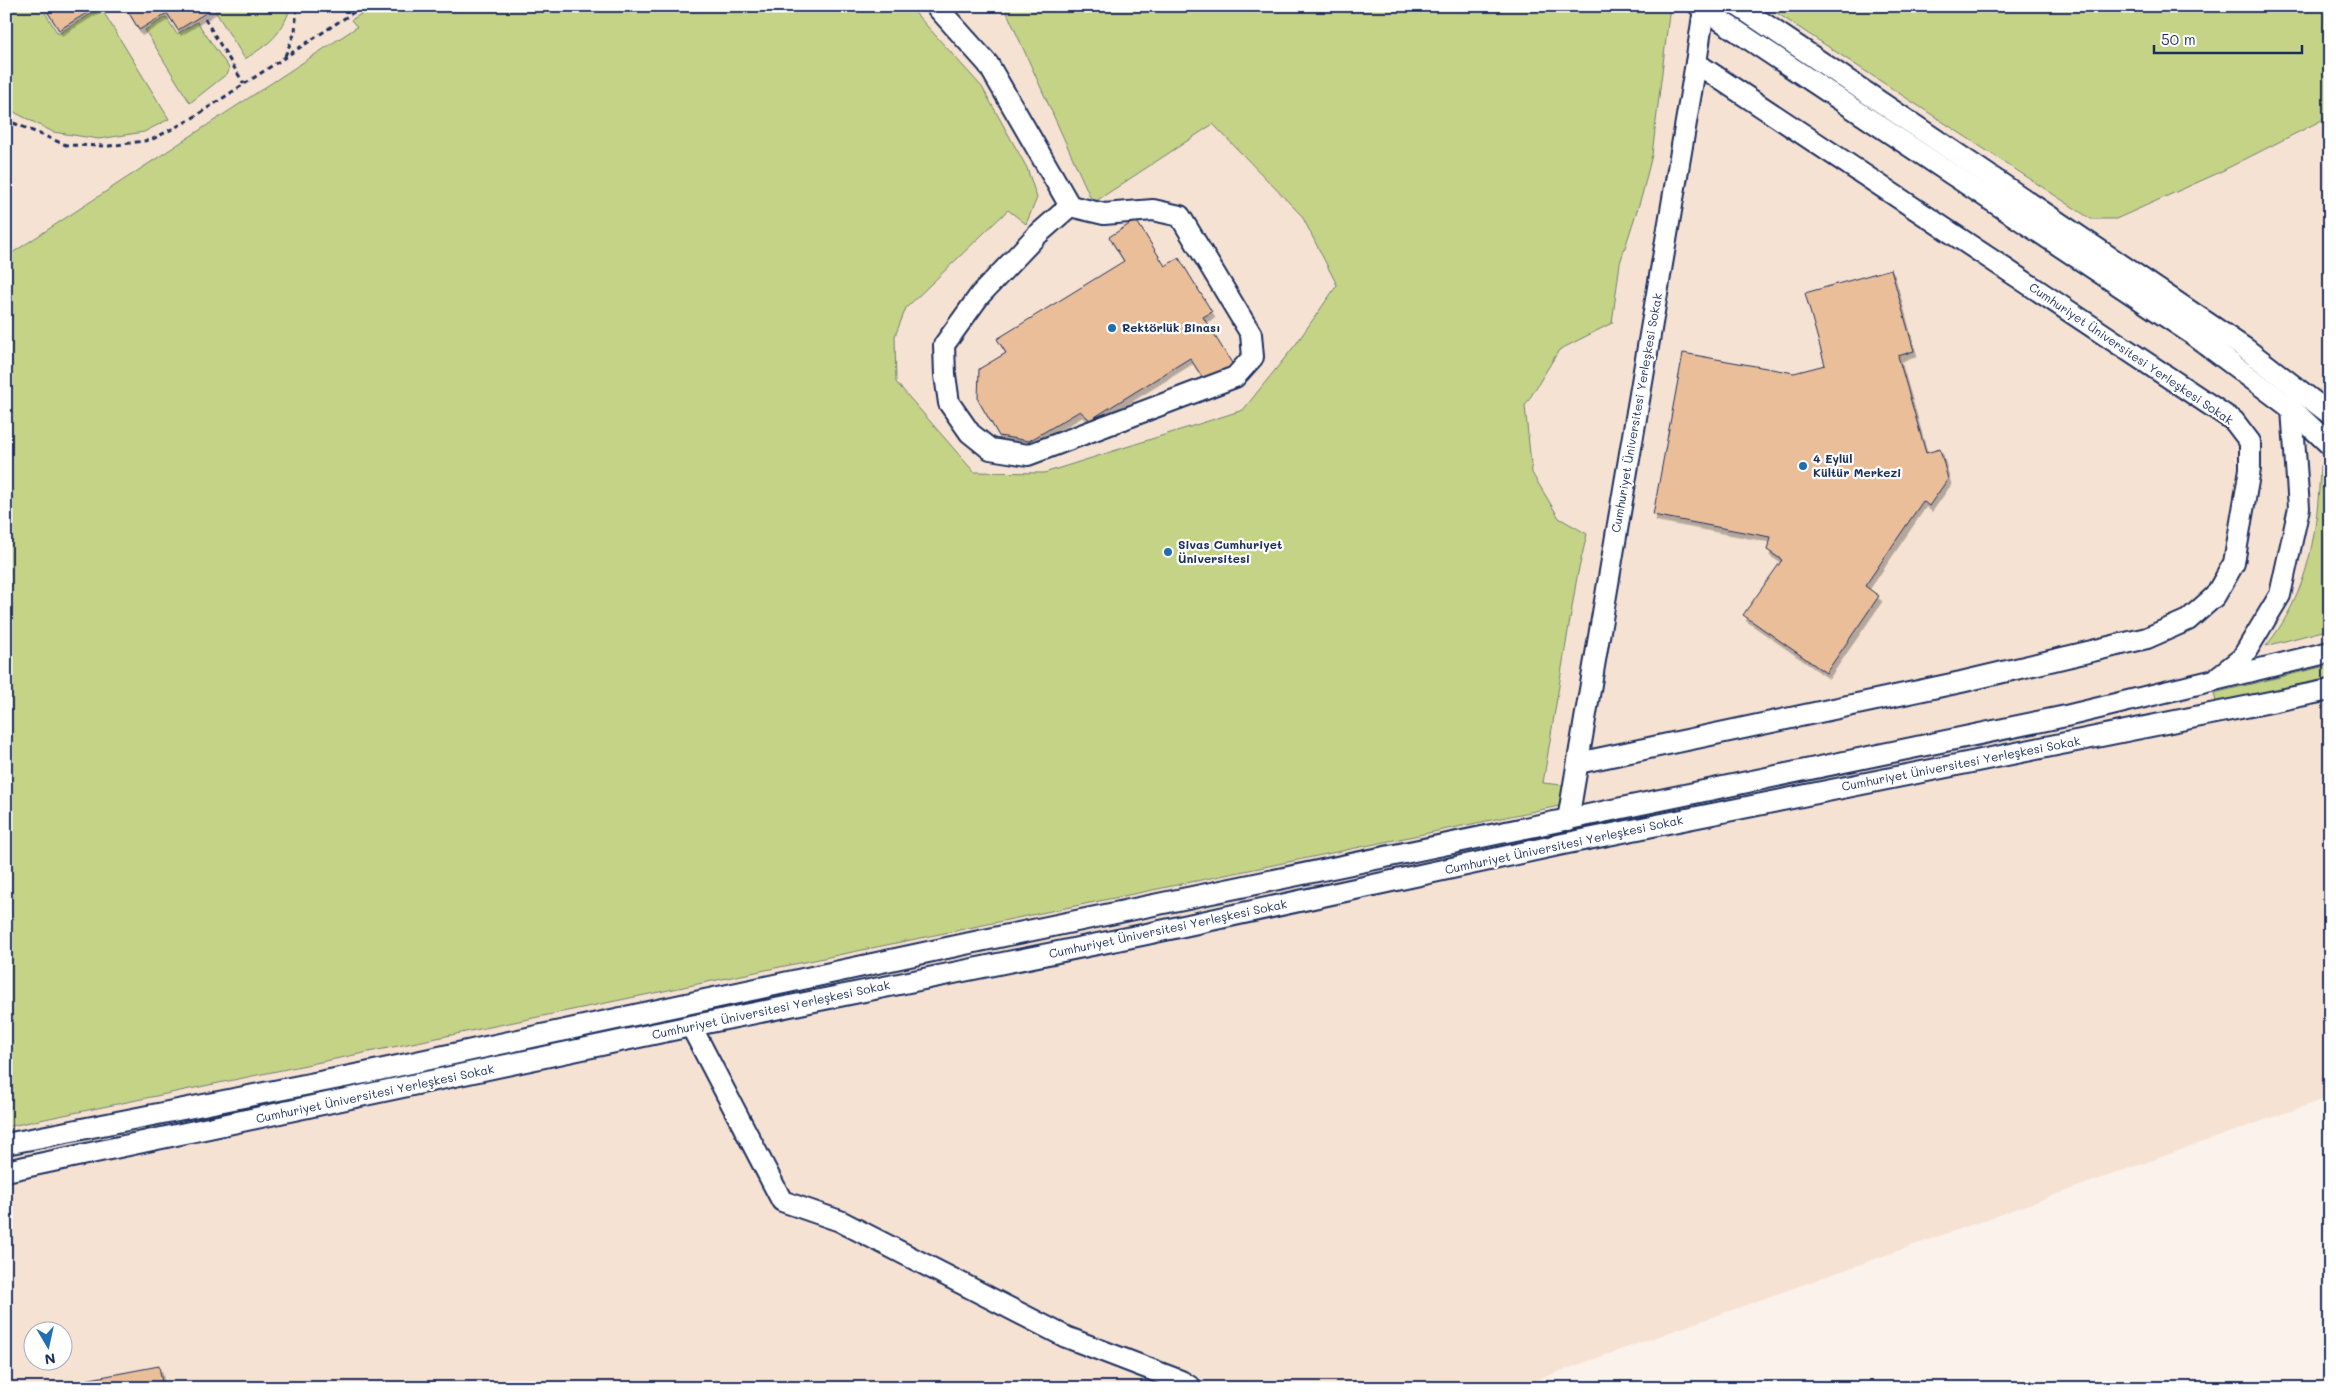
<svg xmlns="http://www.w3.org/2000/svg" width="2336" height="1394" viewBox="0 0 2336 1394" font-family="Mali,sans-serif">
  <defs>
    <filter id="shadow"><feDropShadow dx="3" dy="5.5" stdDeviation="0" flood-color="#0004"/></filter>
  </defs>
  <rect width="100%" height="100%" fill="#fbf2eb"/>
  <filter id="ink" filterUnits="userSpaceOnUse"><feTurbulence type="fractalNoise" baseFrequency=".02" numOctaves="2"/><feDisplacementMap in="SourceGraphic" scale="10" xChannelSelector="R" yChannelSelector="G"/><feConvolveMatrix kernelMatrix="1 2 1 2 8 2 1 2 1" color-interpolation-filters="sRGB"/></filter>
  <g filter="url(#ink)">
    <path fill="#f6e2d3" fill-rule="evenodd" d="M6,6H2330V1097L1513,1388H6ZM32,1332H62V1362H32Z"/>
    <g fill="#c5d387" stroke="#708172">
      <path d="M6,6H41L58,34L101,8L169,119L144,132L99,139L53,132L6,108Z"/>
      <path d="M222,6H291C281,36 270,43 245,59L215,11Z"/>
      <path d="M375,6H909L982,87L1027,168L1037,198L1026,224L1008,210L906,308L895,336L896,382L974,472L1044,473L1243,410L1296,344L1337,285L1302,216L1213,124L1093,203L1004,6H1670L1652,155L1642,195L1620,263L1612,323L1559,350L1525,406L1532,473L1559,518L1587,534L1577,577L1543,783L1563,785L1559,806L6,1127V257L357,27L351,20Z"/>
      <path d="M1766,6H2330V116L2216,174L2116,219H2091Z"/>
      <path d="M166,17L177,34L197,22L229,68L228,73L190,103L145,30Z"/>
      <path d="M2320,465L2330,474V629L2266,646C2309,594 2318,530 2320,465Z"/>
      <path d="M2330,665V678L2216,702L2214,693Z"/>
    </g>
    <g fill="#ebbe9a" stroke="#1b2f5e" filter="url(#shadow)">
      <path d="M44,6H98L59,30Z"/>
      <path d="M125,6H217L178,30L167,13L139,30Z"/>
      <path d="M1136,220L1165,266L1179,258L1212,312L1203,317L1235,368L1207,385L1190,358L1090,420L1080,411L1029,441L999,436L978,400L979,369L1006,353L997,339L1124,261L1109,237Z"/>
      <path d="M1891,269L1914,351L1898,356L1926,453L1940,449L1948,479L1929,506L1923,501L1865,586L1879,596L1826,673L1743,615L1782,560L1767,550L1770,537L1653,515L1683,353L1794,373L1825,365L1805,293Z"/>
      <path d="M159,1366L163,1388H69V1383Z"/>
      <path d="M58,1383L59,1388H35Z"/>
    </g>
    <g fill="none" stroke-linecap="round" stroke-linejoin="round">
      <g stroke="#1b2f5e" stroke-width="24">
        <g id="minor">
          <path d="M936,6L988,64L1070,206L1104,214L1153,210L1180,216L1251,334L1253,357L1235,377L1028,455L990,449L970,433L949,403L945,375L944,345L980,295L1036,236L1070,206"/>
          <path d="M1699,6L2192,334L2292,409L2330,445"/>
          <path d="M1738,6L2246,349L2330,414"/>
          <path d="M2219,676L2242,658L2280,595L2299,508L2292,409"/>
          <path d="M1578,763L1961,682L2147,638L2188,620L2215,596L2234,563L2250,469V442L2234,421L1696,63"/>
          <path d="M1568,820L1696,63L1704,9"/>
          <path d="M691,1026L782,1201L840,1221L1066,1337L1181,1381L1192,1388"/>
          <path d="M6,1144L365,1073L970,943L2066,716L2330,652"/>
          <path d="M6,1171L691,1026L1142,935L1563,844L2330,690"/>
        </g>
      </g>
      <g stroke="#1b2f5e" stroke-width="3" stroke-dasharray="5 4" stroke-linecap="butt">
        <path d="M205,19L244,84"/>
        <path d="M285,56L295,32L297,6"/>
        <path d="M6,118L11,122L66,145L109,146L151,140L191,119L363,6"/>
      </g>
      <use href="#minor" stroke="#fff" stroke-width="20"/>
    </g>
  </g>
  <g fill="#1f6fb2" stroke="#fff" stroke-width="2">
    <circle cx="1112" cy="328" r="5"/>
    <circle cx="1803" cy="466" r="5"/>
    <circle cx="1168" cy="552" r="5"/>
  </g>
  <g text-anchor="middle" stroke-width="4.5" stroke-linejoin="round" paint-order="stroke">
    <g font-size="12" font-weight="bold" fill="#1b2f5e" stroke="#fff" text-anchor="start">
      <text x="1122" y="332">Rektörlük Binası</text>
      <text x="1813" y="463">4 Eylül<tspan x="1813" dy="14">Kültür Merkezi</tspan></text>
      <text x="1178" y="549">Sivas Cumhuriyet<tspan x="1178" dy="14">Üniversitesi</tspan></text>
    </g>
    <g font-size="12" fill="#1b2f5e" stroke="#fff">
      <text transform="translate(2131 354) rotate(34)" y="4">Cumhuriyet Üniversitesi Yerleşkesi Sokak</text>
      <text transform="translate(1637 413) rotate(-80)" y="4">Cumhuriyet Üniversitesi Yerleşkesi Sokak</text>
      <text transform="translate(1961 764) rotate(-11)" y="4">Cumhuriyet Üniversitesi Yerleşkesi Sokak</text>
      <text transform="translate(1564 845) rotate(-12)" y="4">Cumhuriyet Üniversitesi Yerleşkesi Sokak</text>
      <text transform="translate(1168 929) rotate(-12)" y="4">Cumhuriyet Üniversitesi Yerleşkesi Sokak</text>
      <text transform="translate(771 1010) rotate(-12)" y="4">Cumhuriyet Üniversitesi Yerleşkesi Sokak</text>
      <text transform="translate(375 1094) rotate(-12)" y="4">Cumhuriyet Üniversitesi Yerleşkesi Sokak</text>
    </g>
  </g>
  <rect width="2336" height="1394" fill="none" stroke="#fff" stroke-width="25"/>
  <rect x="12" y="12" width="2311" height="1369" fill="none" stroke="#1b2f5e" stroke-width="2" filter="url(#ink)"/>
  <g transform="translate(48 1346) rotate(171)"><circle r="24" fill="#ffffff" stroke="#a4acbf"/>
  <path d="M0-4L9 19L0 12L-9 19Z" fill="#1f6fb2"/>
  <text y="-8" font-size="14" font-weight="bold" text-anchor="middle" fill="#1b2f5e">N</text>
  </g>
  <path d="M2154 45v8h148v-8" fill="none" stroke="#1b2f5e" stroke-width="2.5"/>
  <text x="2161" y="45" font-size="15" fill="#1b2f5e" stroke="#ffffff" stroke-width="4" paint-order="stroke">50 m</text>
</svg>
